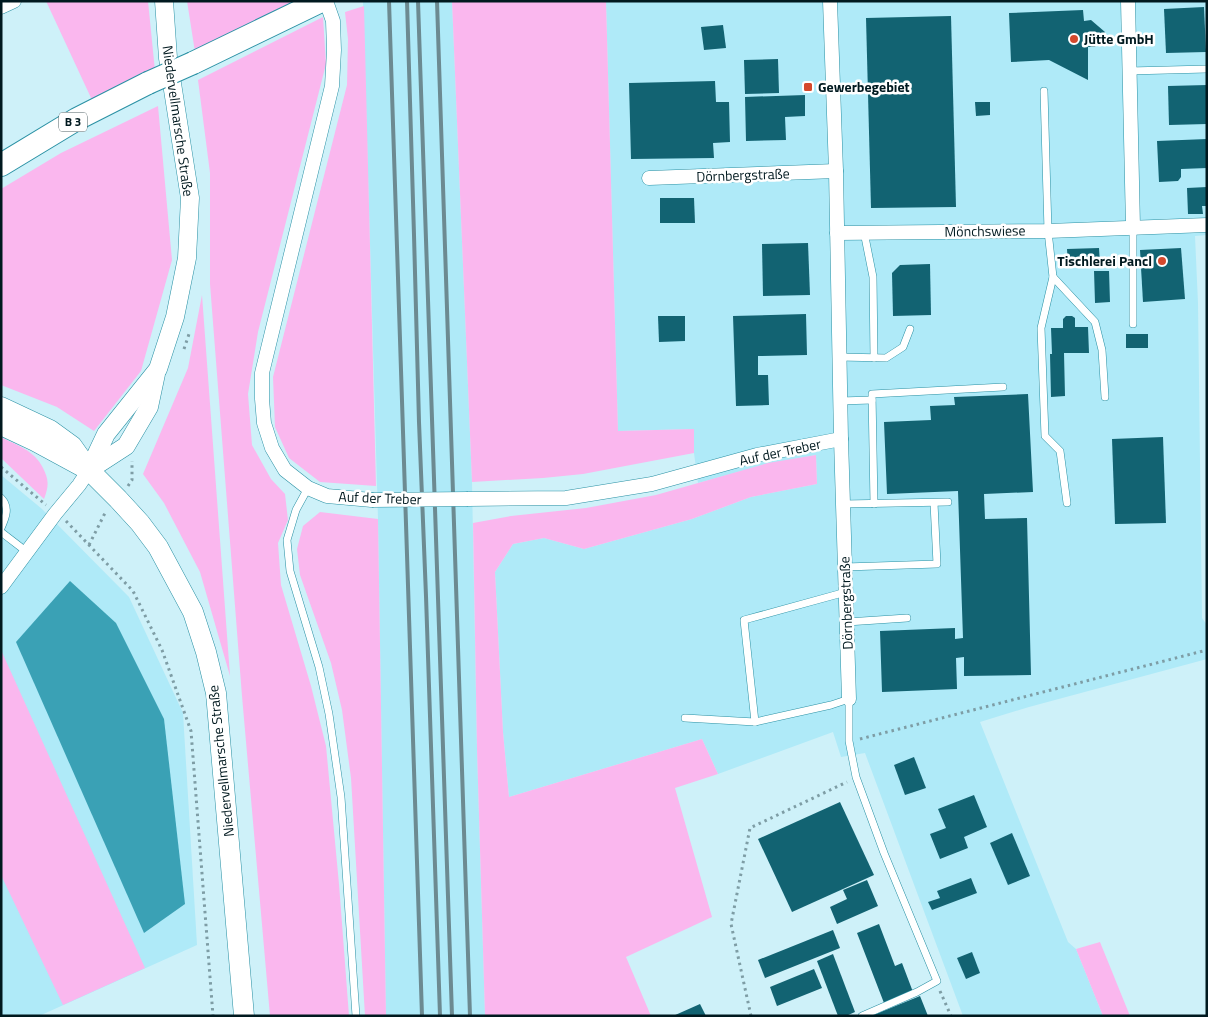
<svg xmlns="http://www.w3.org/2000/svg" width="1208" height="1017" viewBox="0 0 1208 1017" font-family="'Titillium Web',sans-serif">
  <rect width="100%" height="100%" fill="#cef1f9"/>
  <g fill="#afeaf8">
    <path d="M363,1H452L472,482L477,749L485,1016H386L378,519Z"/>
    <path d="M606,1H1207V235L1195,236L1198,303L1202,618L1207,625V659L1029,707L980,722L1068,942L1076,949L1103,1016H963L865,753L841,757L833,732L718,774L702,739L509,797L503,732L495,572L513,544L544,538L584,549L692,519L751,497L817,484L816,455L768,464L698,483L694,453V429L618,431Z"/>
    <path d="M1,475L42,509L129,597L183,713L197,945L39,1016H1Z"/>
  </g>
  <g fill="#fab7ee">
    <path d="M46,1H148L155,71L92,100Z"/>
    <path d="M187,1H300L195,52Z"/>
    <path d="M452,1H606L618,431L694,429V453L583,474L543,478L472,482Z"/>
    <path d="M364,6L376,486L320,482L289,458L275,427L273,377L347,85L348,39L345,12Z"/>
    <path d="M323,17L326,64L258,332L248,394L252,445L271,479L285,494L288,520L278,543L281,585L311,686L326,746L339,884L349,1016H270L242,696L210,284V173L198,80Z"/>
    <path d="M158,106L172,260L141,371L94,431L57,407L1,385V189L61,153Z"/>
    <path d="M202,295L230,676L200,572L164,503L143,474L188,368Z"/>
    <path d="M1,437C18,446 34,450 43,468C49,480 49,486 44,499L1,458Z"/>
    <path d="M816,455L817,484L751,497L692,519L584,549L544,538L513,544L495,572L503,732L509,797L702,739L718,774L675,788L712,917L626,957L651,1016H485L477,749L473,523L511,516L586,508L656,495L768,463Z"/>
    <path d="M320,512L378,519L386,1016H365L351,778L342,710L331,663L300,575L297,549L303,526Z"/>
    <path d="M1,650L145,968L63,1005L1,875Z"/>
    <path d="M1100,942L1130,1016H1103L1076,949Z"/>
  </g>
  <path fill="#3aa1b5" d="M70,581L116,623L164,719L185,904L144,933L16,642Z"/>
  <g fill="#126372">
    <path d="M1204,7L1206,52L1166,53L1164,9Z"/>
    <path d="M1083,10L1084,21L1091,20L1105,32L1095,47H1088V80L1049,60L1011,62L1009,13Z"/>
    <path d="M951,16L956,207L871,208L866,18Z"/>
    <path d="M723,25L726,48L704,50L701,27Z"/>
    <path d="M778,59L779,93L745,94L744,60Z"/>
    <path d="M715,81L716,102H729L730,142L713,143L714,158L631,159L629,83Z"/>
    <path d="M1207,85V124L1169,125L1168,86Z"/>
    <path d="M805,95V116L785,117L786,140L746,141L745,97Z"/>
    <path d="M975,102H990V115L976,116Z"/>
    <path d="M1207,139V168L1181,169V177L1178,181L1159,182L1157,141Z"/>
    <path d="M1207,187V206H1202L1203,214H1188L1187,188Z"/>
    <path d="M660,198H694L695,223H660Z"/>
    <path d="M808,243L810,295L763,296L762,244Z"/>
    <path d="M1099,248L1100,263L1068,264L1067,249Z"/>
    <path d="M1181,248L1185,299L1143,302L1140,250Z"/>
    <path d="M930,264L931,315L893,316L892,273L900,265Z"/>
    <path d="M1094,271H1109L1110,302L1095,303Z"/>
    <path d="M806,314L807,355L758,356V375H768L769,405L736,406L733,316Z"/>
    <path d="M658,316H685V341L659,342Z"/>
    <path d="M1066,316H1072L1075,318V327H1088L1089,353H1064L1065,396L1051,397L1050,354H1052L1051,328H1063V319Z"/>
    <rect x="1126" y="334" width="22" height="14"/>
    <path d="M1028,394L1033,492L984,494L985,519L1027,518L1031,675L964,676V657L956,658L957,689L882,692L880,631L955,628V639L963,638L958,491L887,494L884,422L931,420L930,406L955,405L954,397Z"/>
    <path d="M1163,437L1166,523L1115,524L1112,439Z"/>
    <path d="M914,757L926,788L905,795L894,765Z"/>
    <path d="M974,795L987,827L964,837L968,848L940,859L930,834L946,828L938,809Z"/>
    <path d="M840,802L874,875L792,912L758,839Z"/>
    <path d="M1012,833L1030,876L1008,885L990,843Z"/>
    <path d="M971,878L977,893L932,910L928,902L940,898L937,891Z"/>
    <path d="M867,880L878,906L837,924L830,907L847,899L843,890Z"/>
    <path d="M879,924L895,966L902,963L913,992L884,1003L857,933Z"/>
    <path d="M833,930L840,948L765,978L758,960Z"/>
    <path d="M972,952L980,973L966,979L957,958Z"/>
    <path d="M833,954L855,1012L846,1016H838L817,961Z"/>
    <path d="M814,969L822,988L777,1006L770,987Z"/>
    <path d="M920,996L928,1016H871Z"/>
    <path d="M700,1004L706,1016H673Z"/>
  </g>
  <g fill="none" stroke-linecap="round" stroke-linejoin="round">
    <g stroke="#2a91a4" stroke-width="8">
      <g id="service">
        <path d="M1129,71L1207,69"/>
        <path d="M1044,91L1048,231L1053,277L1095,322L1102,350L1105,397"/>
        <path d="M1133,227V324"/>
        <path d="M864,232L873,277L874,358"/>
        <path d="M1053,277L1041,328L1045,436L1060,451L1067,503"/>
        <path d="M839,357L886,358L903,347L910,329"/>
        <path d="M840,401L872,400"/>
        <path d="M308,488L296,510L287,540L290,571L319,667L329,714L341,797L356,1016"/>
        <path d="M1,498C10,507 6,517 1,528"/>
        <path d="M844,504L948,502"/>
        <path d="M874,504L872,394L1003,387"/>
        <path d="M1,532L27,552"/>
        <path d="M845,567L937,564L934,503"/>
        <path d="M847,622L907,618"/>
        <path d="M685,718L755,722L831,705L849,699V741L856,777L884,853L937,981L917,992L862,1016"/>
        <path d="M755,722L744,620L846,592"/>
      </g>
    </g>
    <g stroke="#2a91a4" stroke-width="15">
      <g id="minor">
        <path d="M326,1L333,21L334,50L332,86L262,373V399L264,423L272,448L285,470L308,488L327,496L372,500"/>
        <path d="M830,1L836,171L841,439L849,699"/>
        <path d="M1128,1L1133,227"/>
        <path d="M1,7L14,1"/>
        <path d="M649,178L836,171"/>
        <path d="M837,233L1048,231L1207,225"/>
        <path d="M468,499L566,498L652,484L757,455L841,439"/>
        <path d="M1,587L55,514L79,485L89,470"/>
      </g>
    </g>
    <g stroke="#2a91a4" stroke-width="19">
      <g id="tertiary">
        <path d="M89,470L106,434L158,369L175,317L187,258L190,198L168,58L164,1"/>
        <path d="M89,470L126,446L149,407L156,374"/>
      </g>
    </g>
    <g stroke="#2a91a4" stroke-width="21">
      <g id="secondary">
        <path d="M1,407L50,430L72,446L89,470L118,499L140,523L158,547L193,612L206,652L216,693L244,1016"/>
        <path d="M1,425L35,441L83,467"/>
      </g>
    </g>
    <g stroke="#2a91a4" stroke-width="24">
      <g id="primary">
        <path d="M193,63L321,1"/>
        <path d="M1,165L77,119L148,83"/>
      </g>
    </g>
    <g stroke="#7e9da5" stroke-width="3" stroke-dasharray="2.5 4" stroke-linecap="butt">
      <path d="M184,349L189,334"/>
      <path d="M1,467L46,505"/>
      <path d="M128,486L132,480V461"/>
      <path d="M66,521L133,591L162,650L191,731L213,1016"/>
      <path d="M89,545L104,515L106,512"/>
      <path d="M860,739L1207,650"/>
      <path d="M940,991L951,1016"/>
      <path d="M751,1016L731,924L750,828L847,782"/>
    </g>
    <use href="#service" stroke="#fff" stroke-width="7"/>
    <use href="#minor" stroke="#fff" stroke-width="14"/>
    <use href="#tertiary" stroke="#fff" stroke-width="18"/>
    <use href="#secondary" stroke="#fff" stroke-width="20"/>
    <use href="#primary" stroke="#fff" stroke-width="22"/>
    <g stroke="#6c8a91" stroke-width="4">
      <path d="M389,1L422,1016"/>
      <path d="M407,1L414,235L419,422L426,596L440,1016"/>
      <path d="M418,1L452,1016"/>
      <path d="M437,1L470,1016"/>
    </g>
    <g stroke="#2a91a4" stroke-width="15" stroke-linecap="butt">
      <path id="minor-bridge" d="M372,500L468,499"/>
    </g>
    <g stroke="#2a91a4" stroke-width="24" stroke-linecap="butt">
      <path id="primary-bridge" d="M148,83L193,63"/>
    </g>
    <use href="#minor-bridge" stroke="#fff" stroke-width="14"/>
    <use href="#primary-bridge" stroke="#fff" stroke-width="22"/>
  </g>
  <g fill="#d4492d" stroke="#fff" stroke-width="2">
    <circle cx="1074" cy="39" r="5"/>
    <rect x="803" y="82" width="10" height="10" rx="2.5"/>
    <circle cx="1162" cy="261" r="5"/>
  </g>
  <g text-anchor="middle" stroke-width="5" stroke-linejoin="round" paint-order="stroke">
    <rect fill="#fff" stroke="#4c5e62" stroke-width="1" x="59" y="112.5" width="28" height="19" rx="4"/>
    <g font-size="12" font-weight="bold" fill="#00191f">
      <text x="73" y="126">B 3</text>
    </g>
    <g font-size="14" font-weight="bold" fill="#00191f" stroke="#fff" text-anchor="start">
      <text x="1084" y="44">Jütte GmbH</text>
      <text x="818" y="92">Gewerbegebiet</text>
      <text x="1152" y="266" text-anchor="end">Tischlerei Pancl</text>
    </g>
    <g font-size="14" fill="#00191f" stroke="#fff">
      <text transform="translate(178 121) rotate(82)" y="5">Niedervellmarsche Straße</text>
      <text transform="translate(743 175) rotate(-2)" y="5">Dörnbergstraße</text>
      <text transform="translate(985 231) rotate(-1)" y="5">Mönchswiese</text>
      <text transform="translate(780 452) rotate(-12)" y="5">Auf der Treber</text>
      <text transform="translate(380 498) rotate(2)" y="5">Auf der Treber</text>
      <text transform="translate(846 603) rotate(-92)" y="5">Dörnbergstraße</text>
      <text transform="translate(221 761) rotate(-96)" y="5">Niedervellmarsche Straße</text>
    </g>
  </g>
  <rect width="1208" height="1017" fill="none" stroke="#00191f" stroke-width="5"/>
</svg>
